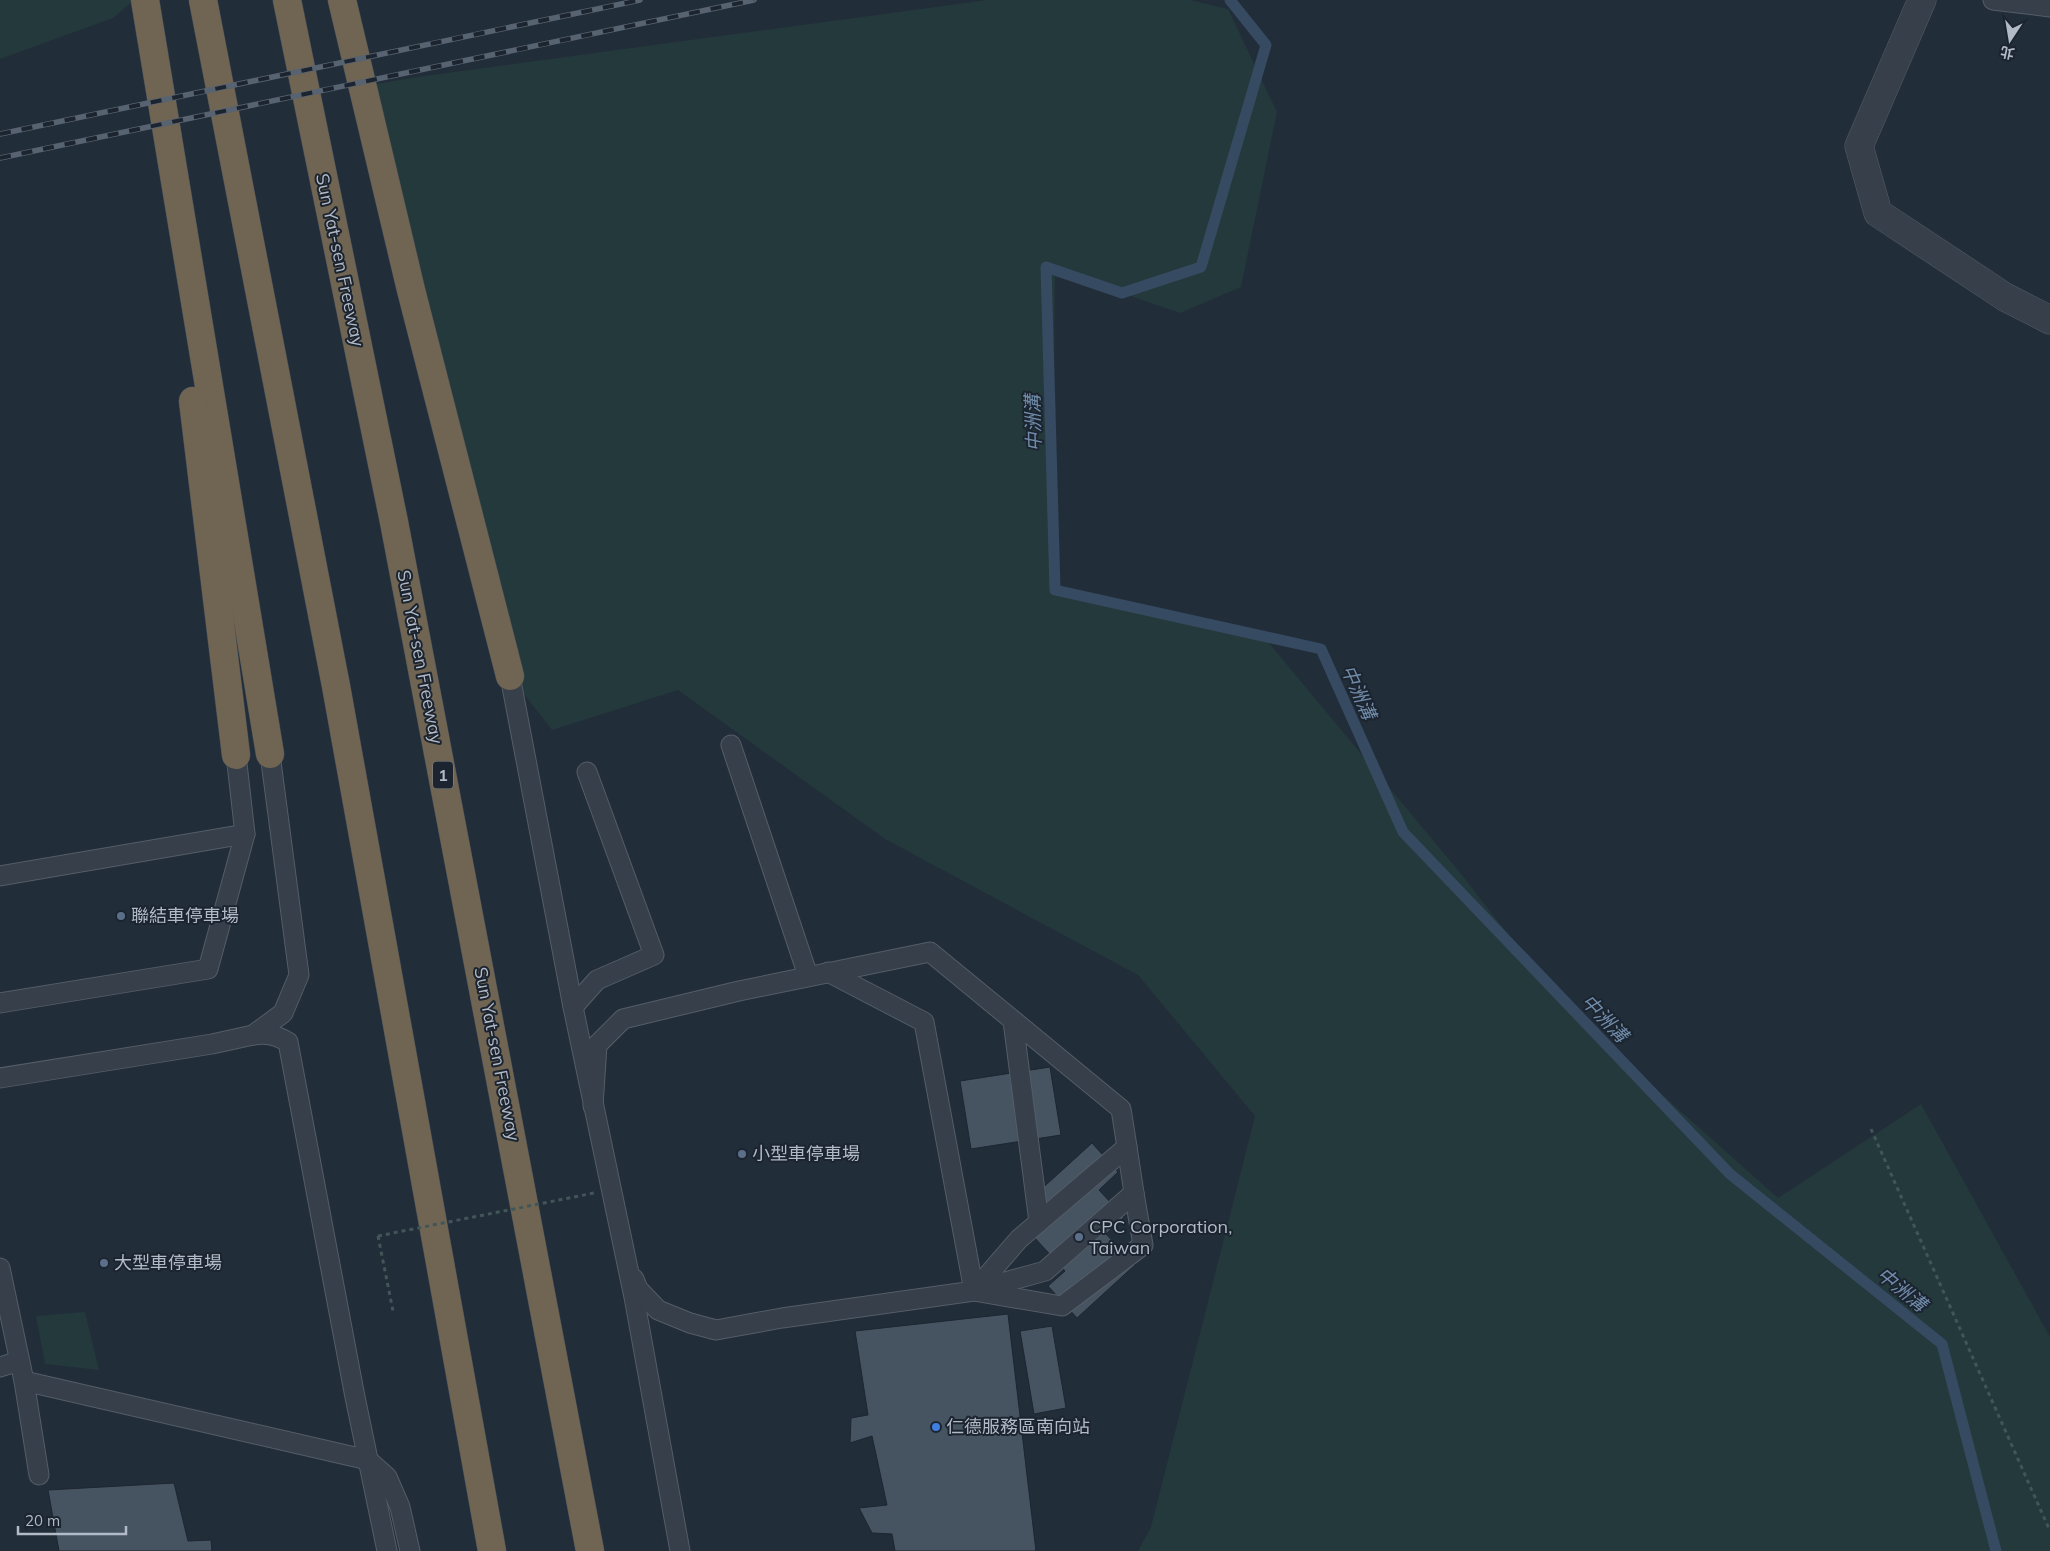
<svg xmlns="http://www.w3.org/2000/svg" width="2050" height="1551" viewBox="0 0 2050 1551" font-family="Mulish,'Noto Sans TC',sans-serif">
  <rect width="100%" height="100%" fill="#222d3a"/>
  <g fill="#24393b">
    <path d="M0,0H134L113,18L0,59Z"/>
    <path d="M987,0H1190L1228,9L1277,112L1241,287L1180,313L1055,270L1052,589L1259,631L1462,875L1566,1009L1778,1198L1921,1104L2050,1337V1551H1138L1151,1527L1255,1116L1138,975L885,839L678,690L552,730L510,676L364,86L417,77Z"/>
    <path d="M85,1312L99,1370L45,1364L36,1316Z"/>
  </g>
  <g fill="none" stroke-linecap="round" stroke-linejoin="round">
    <path stroke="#364a61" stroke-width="11" d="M1230,0L1266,45L1201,267L1122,293L1046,267L1055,590L1321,649L1403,832L1730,1174L1942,1344L1996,1551"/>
  </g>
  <g fill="#465361" stroke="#1d2631">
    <path d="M1050,1067L1061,1135L971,1149L960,1081Z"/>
    <path d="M1092,1143L1118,1172L1099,1190L1124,1217L1106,1234L1135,1265L1077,1318L1048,1286L1065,1271L1034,1237L1036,1194Z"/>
    <path d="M1008,1314L1036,1551H895L892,1534L872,1533L859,1508L887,1505L872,1436L850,1443L851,1418L868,1415L855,1331Z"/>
    <path d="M1052,1326L1066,1408L1034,1414L1020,1331Z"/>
    <path d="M174,1483L188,1541L211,1540L212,1551H59L48,1490Z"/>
  </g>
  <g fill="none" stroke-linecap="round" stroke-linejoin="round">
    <g stroke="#545d68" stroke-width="21">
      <g id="lane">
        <path d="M1993,0L2050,7"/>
        <path d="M510,676L573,1007L634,1297L680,1551"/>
        <path d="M731,745L808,976"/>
        <path d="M0,876L245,834L236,755"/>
        <path d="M0,1003L208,969L245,834"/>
        <path d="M573,1007L597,980L654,955L587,772"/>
        <path d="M1013,1021L1039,1222"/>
        <path d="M253,1035C267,1033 276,1035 288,1042L355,1397L387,1551"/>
        <path d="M0,1078L212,1044L253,1035L283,1013L299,975L270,754"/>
        <path d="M593,1106L597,1045L623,1019L739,991L930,952L1121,1109L1127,1147L1019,1239L974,1291"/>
        <path d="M0,1268L24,1381L39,1475"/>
        <path d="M634,1279L638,1289L658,1310L690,1323L716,1330L782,1318L974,1291L924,1022L828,972"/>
        <path d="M980,1289L1045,1271L1134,1193L1127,1147"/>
        <path d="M974,1291L1062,1306L1143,1245L1134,1193"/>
        <path d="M0,1367L19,1361"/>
        <path d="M24,1381L368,1460L387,1477L400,1507L410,1551"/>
      </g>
    </g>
    <g stroke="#545d68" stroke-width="29">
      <path id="street" d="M1922,0L1859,146L1878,213L2005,297L2050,320"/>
    </g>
    <g stroke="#414a55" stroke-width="29">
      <g id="highway">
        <path d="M145,0L270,754"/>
        <path d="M203,0L336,686L492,1551"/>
        <path d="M287,0L394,522L590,1551"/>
        <path d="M342,0L411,290L510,676"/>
        <path d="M193,401L236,755"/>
      </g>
    </g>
    <g stroke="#425658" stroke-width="3" stroke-dasharray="4 4" stroke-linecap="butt">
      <path d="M1871,1129L2050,1531"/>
      <path d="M378,1236L393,1311"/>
    </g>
    <use href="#lane" stroke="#363f4a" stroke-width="19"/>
    <use href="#street" stroke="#363f4a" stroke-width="28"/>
    <use href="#highway" stroke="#706453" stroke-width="28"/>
    <g stroke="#586371" stroke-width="5.5">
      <g id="rail">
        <path d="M0,134L640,0"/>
        <path d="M0,158L754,0"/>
      </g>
    </g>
    <use href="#rail" stroke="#1b242f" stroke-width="4" stroke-dasharray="11" stroke-linecap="butt"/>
    <path stroke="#425658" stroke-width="3" stroke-dasharray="4 4" stroke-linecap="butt" d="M378,1236L594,1193"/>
  </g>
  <g fill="#5c6f8a" stroke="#1b242f" stroke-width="2">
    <circle cx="121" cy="916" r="5"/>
    <circle cx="742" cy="1154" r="5"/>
    <circle cx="1079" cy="1237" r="5"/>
    <circle cx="104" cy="1263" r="5"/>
  </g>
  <circle fill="#3f7fe0" stroke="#1b242f" stroke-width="2" cx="936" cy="1427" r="5"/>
  <g text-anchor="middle" stroke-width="4" stroke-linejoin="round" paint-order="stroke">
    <rect fill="#1b242f" stroke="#848d99" stroke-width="1" x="433" y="761.5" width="20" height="27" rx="4"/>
    <g font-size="16" font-weight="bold" fill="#b1bac6">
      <text x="443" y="781">1</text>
    </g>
    <g font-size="18" fill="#b1bac6" stroke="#1b242f">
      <text transform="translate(340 260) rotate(78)" y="6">Sun Yat-sen Freeway</text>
      <text transform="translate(420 657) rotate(79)" y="6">Sun Yat-sen Freeway</text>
      <text transform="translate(497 1054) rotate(79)" y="6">Sun Yat-sen Freeway</text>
    </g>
    <g font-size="18" fill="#b1bac6" stroke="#1b242f" text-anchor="start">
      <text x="131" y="922">聯結車停車場</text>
      <text x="752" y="1160">小型車停車場</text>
      <text x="1089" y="1233">CPC Corporation,<tspan x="1089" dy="21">Taiwan</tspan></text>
      <text x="114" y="1269">大型車停車場</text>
      <text x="946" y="1433">仁德服務區南向站</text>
    </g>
    <g font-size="19" font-style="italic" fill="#718caa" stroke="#1b242f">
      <text transform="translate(1033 423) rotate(-92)" y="7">中洲溝</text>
      <text transform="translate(1359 692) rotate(66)" y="7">中洲溝</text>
      <text transform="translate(1605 1018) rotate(46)" y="7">中洲溝</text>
      <text transform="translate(1902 1289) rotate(39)" y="7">中洲溝</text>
    </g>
  </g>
  <g transform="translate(2010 40) rotate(192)" stroke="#1b242f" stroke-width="4" paint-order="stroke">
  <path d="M0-4L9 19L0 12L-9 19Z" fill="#b1bac6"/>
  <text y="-8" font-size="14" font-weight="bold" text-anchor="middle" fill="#b1bac6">北</text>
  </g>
  <path d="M18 1526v8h108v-8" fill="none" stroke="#b1bac6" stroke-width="2.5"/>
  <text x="25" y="1526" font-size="15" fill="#b1bac6" stroke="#1b242f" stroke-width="4" paint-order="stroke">20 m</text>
</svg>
